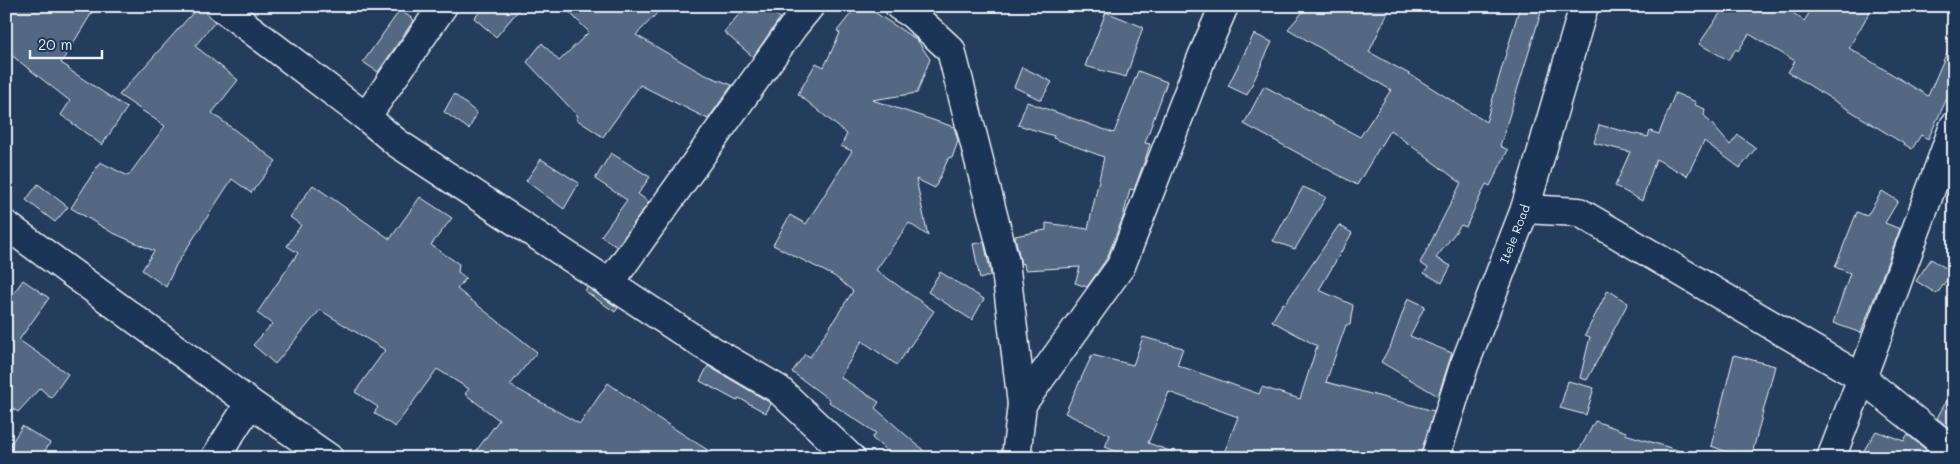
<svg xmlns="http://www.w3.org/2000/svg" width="1960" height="464" viewBox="0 0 1960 464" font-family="Mali,sans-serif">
  <rect width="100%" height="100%" fill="#253d5d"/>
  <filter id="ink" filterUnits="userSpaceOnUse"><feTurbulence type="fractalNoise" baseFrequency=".02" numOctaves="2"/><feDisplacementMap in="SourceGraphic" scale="10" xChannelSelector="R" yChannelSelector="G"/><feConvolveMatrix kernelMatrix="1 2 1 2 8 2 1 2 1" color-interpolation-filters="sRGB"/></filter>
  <g filter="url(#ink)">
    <g fill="#536782" stroke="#e8f1f8">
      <path d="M6,6H96L61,63L69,68L68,69L127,108L102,145L61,115L70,101L6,51Z"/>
      <path d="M199,6H205L206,12L215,22L195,46L238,80L212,113L276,161L251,193L232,179L176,265L166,287L142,270L154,251L111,232L71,208L100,162L128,176L165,126L119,95Z"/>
      <path d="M486,6H522L496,37L474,18Z"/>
      <path d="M563,6H664L636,35L703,74L732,85L708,119L640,85L603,137L576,119L578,116L527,62L542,43L559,61L589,32Z"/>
      <path d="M746,6H766L780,18L753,57L724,32Z"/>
      <path d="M857,6H865L917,40L930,59L917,93L872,100L954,127L958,141L952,158L949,157L935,188L916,179L928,236L909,223L876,270L934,311L897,365L862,341L840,377L879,402L875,408L923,450L917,458H895L872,438L876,433L829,402L830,400L792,372L805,354L810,357L853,291L834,276L773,245L790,215L806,224L852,151L841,146L847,134L798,94L816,63L824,67L840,33L837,31Z"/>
      <path d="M1308,6H1391L1369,52L1411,75L1486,122L1520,6H1543L1500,146L1508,150L1490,186L1486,184L1466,227L1461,225L1436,258L1451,266L1442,283L1424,273L1428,268L1420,263L1461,183L1390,130L1357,185L1244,124L1264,86L1360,137L1391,90L1288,29Z"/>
      <path d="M1725,6H1784L1804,21L1814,6H1873L1849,48L1928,96L1954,36V95L1949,94L1928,139L1921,135L1912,149L1788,72L1795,61L1749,34L1738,51L1736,49L1728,60L1699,44Z"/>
      <path d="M400,10L414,20L378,72L363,62Z"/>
      <path d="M1106,12L1143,27L1126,77L1085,66Z"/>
      <path d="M1254,34L1272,42L1247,95L1228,86Z"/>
      <path d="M1022,67L1052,82L1041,100L1014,87Z"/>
      <path d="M1138,71L1167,82L1145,143L1150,144L1146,157L1134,190L1130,189L1123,217L1107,258L1087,287L1075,283L1080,267L1025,270L1024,263L1021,264L1015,236L1046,230V223L1088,229L1104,157L1053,138L1054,136L1018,125L1027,102L1114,133Z"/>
      <path d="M1675,93L1696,102L1695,105L1705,109L1704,115L1730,145L1738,135L1756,148L1740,168L1704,141L1687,176L1656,159L1642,201L1615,186L1630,152L1594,143L1599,125L1648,137L1650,131L1659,134Z"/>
      <path d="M454,94L477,113L469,129L444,112Z"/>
      <path d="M611,153L650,177L638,194L649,202L617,247L601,236L627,200L595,179Z"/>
      <path d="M541,159L579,183L564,209L526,181Z"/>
      <path d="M38,184L68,207L55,222L26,200Z"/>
      <path d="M313,185L390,239L420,197L452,218L431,245L459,264L458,272L466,278L457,289L537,352L510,385L580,424L608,383L650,413L720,458H471L499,420L465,394L469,389L437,369L395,427L374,413L378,407L355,392L385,350L320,310L275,364L253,345L272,324L257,313L298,253L287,246L301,225L290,217Z"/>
      <path d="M1303,187L1326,197L1295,249L1273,241Z"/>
      <path d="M1882,191L1898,201L1885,223L1900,229L1861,333L1833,323L1850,273L1835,267L1857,212L1867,216Z"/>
      <path d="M1339,225L1352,233L1319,290L1353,305L1350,325H1346L1326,382L1434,411L1420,458H1222L1238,417L1169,392L1148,443L1184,456L1183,458H1132L1105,447L1110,435L1065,413L1092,355L1133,365L1143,337L1183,348L1177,365L1259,394L1262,387L1300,399L1317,346L1272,321L1283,303L1285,304Z"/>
      <path d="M984,242L991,275L980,279L973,244Z"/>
      <path d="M1931,259L1952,272L1937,294L1916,281Z"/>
      <path d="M940,272L984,299L972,320L928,292Z"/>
      <path d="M23,280L49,298L19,340L68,374L51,398L40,388L18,412L6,403V304Z"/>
      <path d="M587,287L618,308L615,312L585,291Z"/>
      <path d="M1608,290L1628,303L1587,380L1580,378L1590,337L1585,335Z"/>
      <path d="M1408,298L1425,306L1410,336L1452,353L1438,396L1381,362L1391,345Z"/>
      <path d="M1734,355L1775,366L1751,458H1744L1711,446Z"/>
      <path d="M708,366L769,402L771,404L766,413L739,398L737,401L700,381Z"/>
      <path d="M1568,381L1594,388L1586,415L1560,408Z"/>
      <path d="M1954,387V432L1937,418Z"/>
      <path d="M1595,421L1626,432L1625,434L1687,453L1686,458H1575Z"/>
      <path d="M22,426L50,443L40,458H6V452Z"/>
      <path d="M1876,431L1904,441L1908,435L1936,458H1859Z"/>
    </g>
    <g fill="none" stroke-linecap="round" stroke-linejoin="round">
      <g stroke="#e8f1f8" stroke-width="31">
        <g id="minor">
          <path d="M220,6L366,117L397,143L703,345L778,389L851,458"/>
          <path d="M899,6L912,14L951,50L970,125L1005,262L1022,404L1016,458"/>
          <path d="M366,117L443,6"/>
          <path d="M1525,209L1579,212L1862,378L1954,452"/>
          <path d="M6,225L250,403L329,458"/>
          <path d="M609,284L793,27L810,6"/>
          <path d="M1022,404L1121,266L1202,57L1224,6"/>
          <path d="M215,458L250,403"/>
          <path id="s1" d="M1435,458L1464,366L1525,209L1584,6"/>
          <path d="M1831,458L1862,378L1954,126"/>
        </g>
      </g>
      <use href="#minor" stroke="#1d3557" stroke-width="28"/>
    </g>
  </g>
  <g text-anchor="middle" stroke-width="4.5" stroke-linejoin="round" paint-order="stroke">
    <g font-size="12" fill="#e8f1f8" stroke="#1d3557">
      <text dy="4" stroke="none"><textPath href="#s1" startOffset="238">Itele Road</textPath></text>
    </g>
  </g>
  <rect width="1960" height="464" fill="none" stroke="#1d3557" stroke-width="25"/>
  <rect x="12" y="12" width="1935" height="439" fill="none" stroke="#e8f1f8" stroke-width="2" filter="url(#ink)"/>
  <path d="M30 50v8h72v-8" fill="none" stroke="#e8f1f8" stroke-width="2.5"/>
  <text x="38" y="50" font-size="15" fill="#e8f1f8" stroke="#1d3557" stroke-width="4" paint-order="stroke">20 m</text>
</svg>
